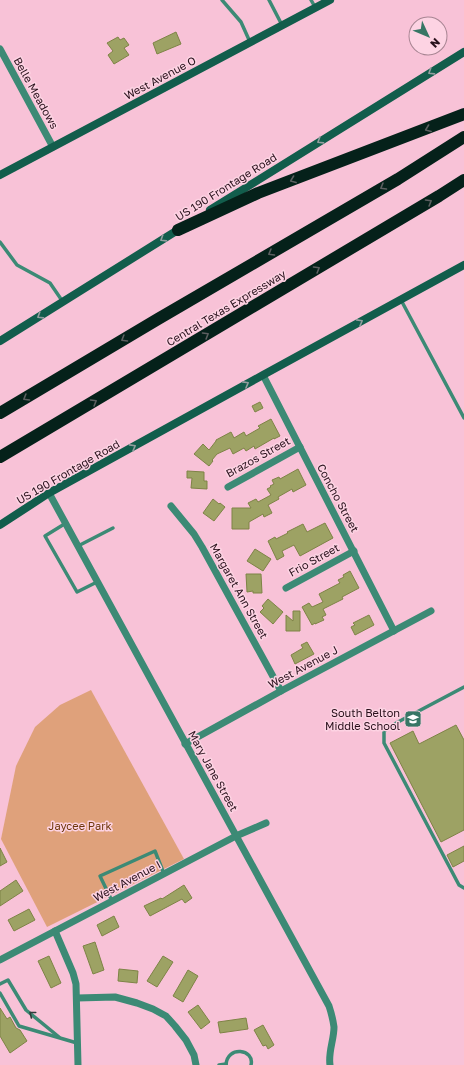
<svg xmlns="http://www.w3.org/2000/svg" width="464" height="1065" viewBox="0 0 464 1065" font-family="'Golos Text',sans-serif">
  <rect width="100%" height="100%" fill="#f8c2d7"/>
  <path fill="#dfa17b" d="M91,690L184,859L47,927L1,839L16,766L35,727L60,705Z"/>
  <g fill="#9da264" stroke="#7e8346">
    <path d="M176,32L181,44L157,54L153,43Z"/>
    <path d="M118,37L120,40L124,38L129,45L124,48L129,55L114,64L108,55L113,51L107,43Z"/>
    <path d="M260,402L263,408L255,412L252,406Z"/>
    <path d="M271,419L280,436L274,439V438L255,449L254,446L246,451L244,448L233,454L230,448L217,454L212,460L213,461L209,466L194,454L203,444L209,450L216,441V440L231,432L234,438L244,432L246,436L260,428L258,426Z"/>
    <path d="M298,469L306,485L293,492L292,489L278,497L279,499L268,505L272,513L264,517L263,514L249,522V529H232V508H251L248,503L256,499L258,502L271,495L267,489L271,487L270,486L274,484L272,480L279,477L280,479Z"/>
    <path d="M187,471L204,472V481H207V489L191,488L192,478H187Z"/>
    <path d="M213,499L219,504L220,503L225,507L214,521L203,513Z"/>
    <path d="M325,523L333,538L300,556L294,545L282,551L284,556L277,560L268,541L275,537L276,539L288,533L287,532L303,524L307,532Z"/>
    <path d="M255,549L271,559L263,571L247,561Z"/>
    <path d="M350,571L359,588L342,597L343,599L323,609L326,615L322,617L324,620L315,624V623L312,625L302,607L309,603L312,607L323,602L319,594L340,583L338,580L344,577L343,575Z"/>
    <path d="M246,574H261L262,593H253V591L247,592Z"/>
    <path d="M268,599L283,612L273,624L260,612L264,608L262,606Z"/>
    <path d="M293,611H300V631H286V615L293,621Z"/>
    <path d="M369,615L374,625L355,635L351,627L355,625L353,623Z"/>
    <path d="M307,642L314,654L295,664L291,655L303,648L301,645Z"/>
    <path d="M456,725L464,740V830L441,842L390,743L413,731L419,744Z"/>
    <path d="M464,846V861L453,867L447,855Z"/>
    <path d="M0,848L7,862L0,866Z"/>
    <path d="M16,880L23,891L0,906V891Z"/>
    <path d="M184,885L192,898L185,903L182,899L150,916L144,906L161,898L162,899Z"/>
    <path d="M29,909L35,920L14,931L8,920Z"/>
    <path d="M114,916L119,927L102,936L97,925Z"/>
    <path d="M95,942L104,970L93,974L83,946Z"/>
    <path d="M49,956L61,983L51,988L38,961Z"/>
    <path d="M163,956L173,962L157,987L147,981Z"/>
    <path d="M119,969L138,971L137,983L118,981Z"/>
    <path d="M188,970L198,976L183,1002L173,996Z"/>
    <path d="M198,1005L210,1022L201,1029L188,1012Z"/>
    <path d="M0,1008L7,1019L10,1017L16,1028L20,1030L27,1041L10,1053L0,1036Z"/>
    <path d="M246,1018L248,1029L220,1033L218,1022Z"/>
    <path d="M263,1025L274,1045L268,1049L266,1045L263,1046L254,1030Z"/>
  </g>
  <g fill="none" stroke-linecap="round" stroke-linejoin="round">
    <g stroke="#3c8a75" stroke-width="3.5">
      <path d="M222,0L241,22L250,42"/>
      <path d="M269,0L282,25"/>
      <path d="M311,0L315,7"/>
      <path d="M0,242L17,265L50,283L63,302"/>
      <path d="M401,300L464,418"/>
      <path d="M66,523L45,536L77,592L97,582"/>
      <path d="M78,546L113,528"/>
      <path d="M464,687L398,722L384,731V743L459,885L464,888"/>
      <path d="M112,901L100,876L155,851L164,874"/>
      <path d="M0,984L8,980L26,1010L59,1037"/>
      <path d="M0,993L19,1026L77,1043"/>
      <path d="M219,1065L226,1064"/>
      <path d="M226,1065C227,1045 255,1049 251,1065"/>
    </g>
    <g stroke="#3c8a75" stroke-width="7">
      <path d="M0,49L53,147"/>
      <path d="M263,375L394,631"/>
      <path d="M228,487L300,447"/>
      <path d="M49,493L329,1006C331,1012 333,1020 334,1027C334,1040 328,1052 330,1065"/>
      <path d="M171,506L194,534L202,547L281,691"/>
      <path d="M286,588L354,551"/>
      <path d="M185,744L281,691L431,611"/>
      <path d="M55,931L73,973L76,984L78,1065"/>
      <path d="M0,960L236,836L266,823"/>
      <path d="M77,998L115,997L137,1003L153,1009L166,1016L175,1026L186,1040L194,1055L196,1065"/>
    </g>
    <g stroke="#125d4c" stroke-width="8">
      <path d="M0,175L330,0"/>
      <path d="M210,210L464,52"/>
      <path d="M0,341L181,228"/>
      <path d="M0,525L49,493L263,375L464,265"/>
    </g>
    <g stroke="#05211a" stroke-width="12">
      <path d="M178,230L258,193L464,114"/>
      <path d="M0,413L158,319L398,179L464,137"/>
      <path d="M0,457L439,196L464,180"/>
    </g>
  </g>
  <defs><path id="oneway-chevron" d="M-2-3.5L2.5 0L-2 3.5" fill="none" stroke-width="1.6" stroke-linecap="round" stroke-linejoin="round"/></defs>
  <g stroke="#939e9f">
    <use href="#oneway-chevron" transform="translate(431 72) rotate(148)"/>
    <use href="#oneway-chevron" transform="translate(320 141) rotate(148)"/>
    <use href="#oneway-chevron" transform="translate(163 239) rotate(148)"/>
    <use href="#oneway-chevron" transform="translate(40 316) rotate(148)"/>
    <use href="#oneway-chevron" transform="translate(360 322) rotate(-29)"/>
    <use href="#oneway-chevron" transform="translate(246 384) rotate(-29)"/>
    <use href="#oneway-chevron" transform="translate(133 447) rotate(-29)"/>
  </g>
  <g stroke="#5c5f60">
    <use href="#oneway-chevron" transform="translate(428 129) rotate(159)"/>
    <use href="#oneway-chevron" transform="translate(293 180) rotate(159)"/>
    <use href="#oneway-chevron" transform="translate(383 187) rotate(150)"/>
    <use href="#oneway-chevron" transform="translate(429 202) rotate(-31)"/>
    <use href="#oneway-chevron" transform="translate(271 253) rotate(150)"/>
    <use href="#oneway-chevron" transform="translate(317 269) rotate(-31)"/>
    <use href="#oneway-chevron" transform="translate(206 335) rotate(-31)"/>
    <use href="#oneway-chevron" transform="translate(124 339) rotate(149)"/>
    <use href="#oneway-chevron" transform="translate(26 398) rotate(149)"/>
    <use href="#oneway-chevron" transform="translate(94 402) rotate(-31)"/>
  </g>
  <use stroke="#303b3b" href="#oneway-chevron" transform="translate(32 1014) rotate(-142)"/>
  <defs>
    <g id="school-square" transform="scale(0.9)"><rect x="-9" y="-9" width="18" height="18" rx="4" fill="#377665" stroke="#fdd3e3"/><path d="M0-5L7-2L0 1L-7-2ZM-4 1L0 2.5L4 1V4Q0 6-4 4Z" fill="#fff"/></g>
  </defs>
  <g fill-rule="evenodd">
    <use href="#school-square" x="413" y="719"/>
  </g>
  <g text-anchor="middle" stroke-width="3" stroke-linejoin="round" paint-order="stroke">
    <g font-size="11" fill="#29111c" stroke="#fdd3e3">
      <text transform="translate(160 78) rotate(-28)" y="4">West Avenue O</text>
      <text transform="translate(36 93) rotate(61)" y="4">Belle Meadows</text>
      <text transform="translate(226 187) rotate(-32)" y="4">US 190 Frontage Road</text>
      <text transform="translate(226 308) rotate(-31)" y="4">Central Texas Expressway</text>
      <text transform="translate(258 457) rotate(-29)" y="4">Brazos Street</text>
      <text transform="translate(68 472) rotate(-30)" y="4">US 190 Frontage Road</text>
      <text transform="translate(338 498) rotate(62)" y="4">Concho Street</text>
      <text transform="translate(314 560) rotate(-29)" y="4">Frio Street</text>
      <text transform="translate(239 591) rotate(61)" y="4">Margaret Ann Street</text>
      <text transform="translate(303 667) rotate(-28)" y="4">West Avenue J</text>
      <text transform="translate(213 771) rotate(61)" y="4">Mary Jane Street</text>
      <text transform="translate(127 881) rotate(-28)" y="4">West Avenue I</text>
    </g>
    <g font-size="11" fill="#29111c" stroke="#fdd3e3" text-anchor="end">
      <text x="400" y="717">South Belton<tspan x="400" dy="13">Middle School</tspan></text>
    </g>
    <g font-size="11" fill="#6e370b" stroke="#fdd3e3">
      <text x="80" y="830">Jaycee Park</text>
    </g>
  </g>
  <g transform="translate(428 36) rotate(134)"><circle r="19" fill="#fdd3e3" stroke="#a88593"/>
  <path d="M0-3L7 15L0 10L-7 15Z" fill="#377665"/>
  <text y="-6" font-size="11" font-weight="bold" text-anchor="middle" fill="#29111c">N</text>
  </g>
</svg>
